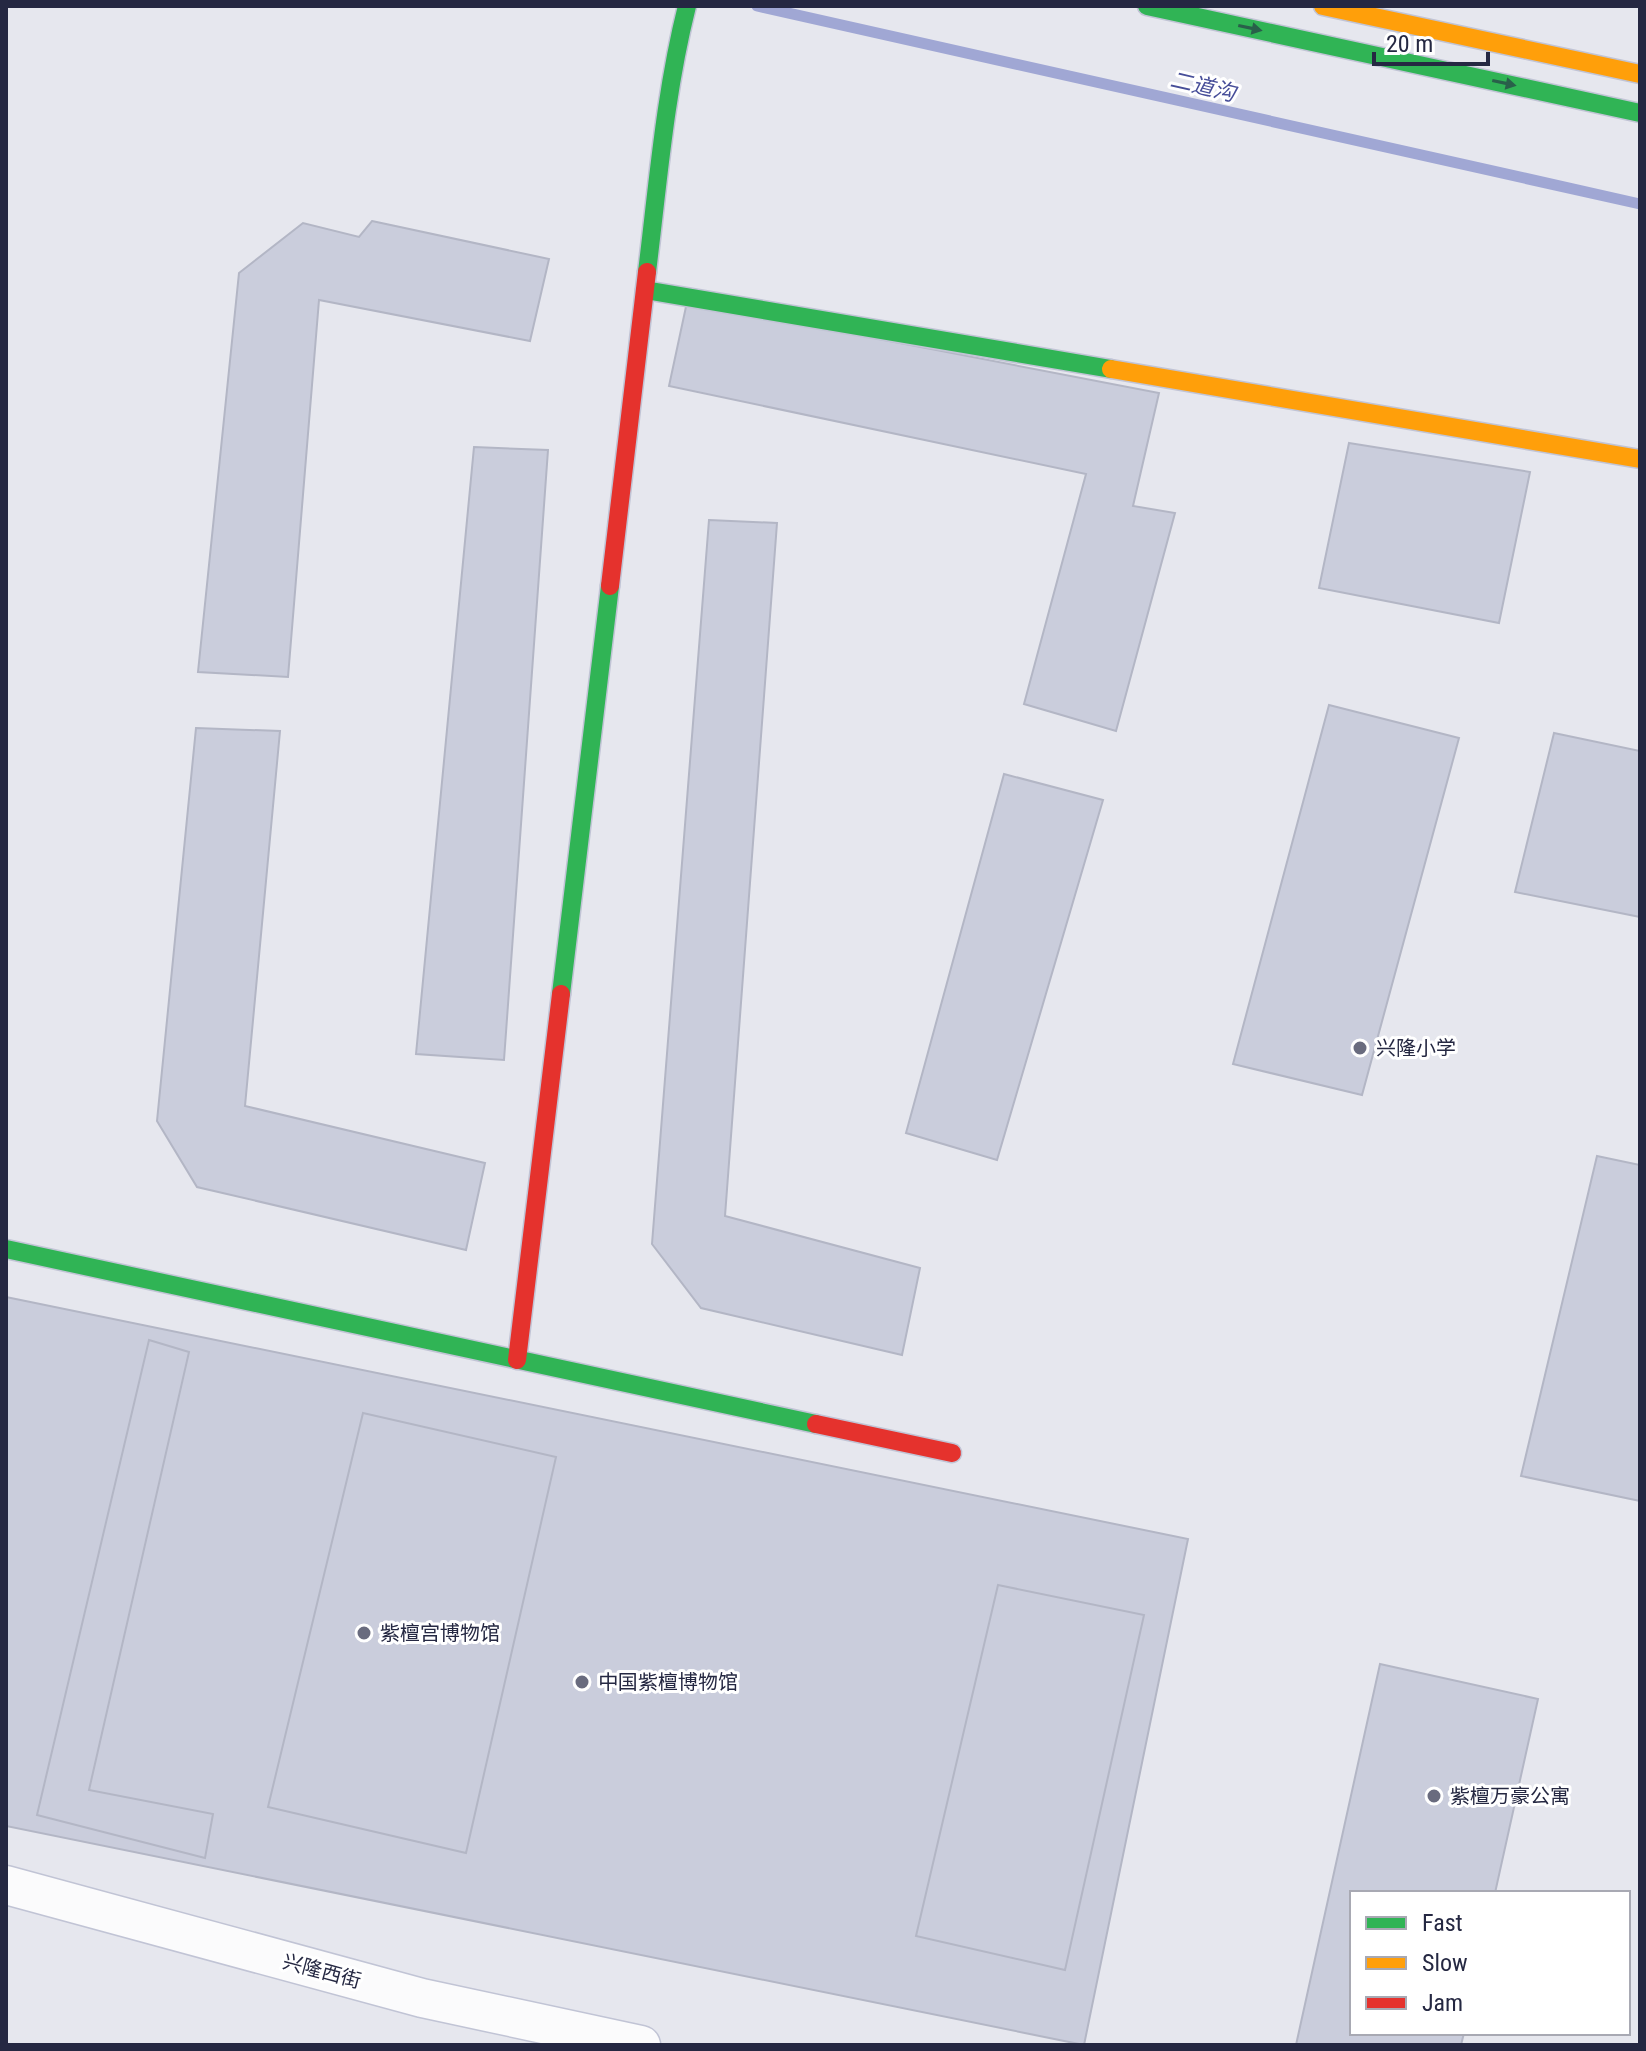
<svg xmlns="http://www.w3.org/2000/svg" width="1646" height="2051" viewBox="0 0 1646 2051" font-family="'Roboto Condensed','Noto Sans SC',sans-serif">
  <rect width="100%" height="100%" fill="#e6e7ee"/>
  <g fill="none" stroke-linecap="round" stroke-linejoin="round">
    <path stroke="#a0a7d4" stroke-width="11" d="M757,6L1640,204"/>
  </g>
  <g fill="#cacddc" stroke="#b3b6c5" stroke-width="2">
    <path d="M372,221L549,259L530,341L319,300L288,677L198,672L239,273L303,223L359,237Z"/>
    <path d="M687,302L1159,393L1133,506L1175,513L1116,731L1024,704L1086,474L669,386Z"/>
    <path d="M1349,443L1530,472L1499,623L1319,588Z"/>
    <path d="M474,447L548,450L504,1060L416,1054Z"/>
    <path d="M709,520L777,523L725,1216L920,1268L902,1355L701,1308L652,1244Z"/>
    <path d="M1329,705L1459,738L1362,1095L1233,1064Z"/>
    <path d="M196,728L280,731L245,1106L485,1163L466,1250L197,1187L157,1121Z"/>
    <path d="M1554,733L1640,751V917L1515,892Z"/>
    <path d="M1004,774L1103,800L997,1160L906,1133Z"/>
    <path d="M1597,1156L1640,1165V1501L1521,1476Z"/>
    <path d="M6,1297L1188,1539L1084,2045L6,1826Z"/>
    <path d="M149,1340L189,1352L89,1790L213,1814L205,1858L37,1815Z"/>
    <path d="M363,1413L556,1457L466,1853L268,1807Z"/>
    <path d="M998,1585L1144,1615L1065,1970L916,1936Z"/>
    <path d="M1380,1664L1538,1699L1495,1893H1352V2033H1464L1461,2045H1296Z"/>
  </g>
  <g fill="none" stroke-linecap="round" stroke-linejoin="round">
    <g stroke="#c1c4d5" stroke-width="41">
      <path id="street" d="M6,1885L422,1998L641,2045"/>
    </g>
    <g stroke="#c1c4d5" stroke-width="21">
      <g id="fast">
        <path d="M1147,6L1640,113"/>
        <path d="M647,272C658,183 665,93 687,6"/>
        <path d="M645,290L1111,369"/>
        <path d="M561,994L610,586"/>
        <path d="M6,1249L816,1424"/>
      </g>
    </g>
    <g stroke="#c1c4d5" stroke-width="21">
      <g id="slow">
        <path d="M1323,6L1640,74"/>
        <path d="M1111,369L1640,459"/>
      </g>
    </g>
    <g stroke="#c1c4d5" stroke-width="21">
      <g id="jam">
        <path d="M610,586L647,272"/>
        <path d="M517,1360L561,994"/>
        <path d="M816,1424L952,1453"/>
      </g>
    </g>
    <use href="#street" stroke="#fbfbfc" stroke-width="38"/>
    <use href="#fast" stroke="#30b455" stroke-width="18"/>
    <use href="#slow" stroke="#ff9f0a" stroke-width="18"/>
    <use href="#jam" stroke="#e5322d" stroke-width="18"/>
  </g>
  <defs><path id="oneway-solid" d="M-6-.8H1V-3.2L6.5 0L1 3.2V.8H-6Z" transform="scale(2)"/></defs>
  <g fill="#29604a">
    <use href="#oneway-solid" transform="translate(1250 28) rotate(12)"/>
    <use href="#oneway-solid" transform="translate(1504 83) rotate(12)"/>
  </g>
  <g fill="#696b7e" stroke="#fff" stroke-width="3">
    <circle cx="1360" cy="1048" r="8"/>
    <circle cx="364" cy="1633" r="8"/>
    <circle cx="582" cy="1682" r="8"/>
    <circle cx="1434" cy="1796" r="8"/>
  </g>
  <g text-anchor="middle" stroke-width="6" stroke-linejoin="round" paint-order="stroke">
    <g font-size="20" fill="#252842" stroke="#fff" text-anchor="start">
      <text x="1376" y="1055">兴隆小学</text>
      <text x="380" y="1640">紫檀宫博物馆</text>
      <text x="598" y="1689">中国紫檀博物馆</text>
      <text x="1450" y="1803">紫檀万豪公寓</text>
    </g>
    <g font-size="20" fill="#252842" stroke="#fff">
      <text transform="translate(322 1971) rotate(15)" y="7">兴隆西街</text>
    </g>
    <g font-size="22" font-style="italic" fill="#474e99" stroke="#fff">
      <text transform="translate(1203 86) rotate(13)" y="8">二道沟</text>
    </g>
  </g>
  <rect width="1646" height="2051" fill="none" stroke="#252842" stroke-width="16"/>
  <rect x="1350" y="1891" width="280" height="144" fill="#ffffff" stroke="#a8a9b3" stroke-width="2"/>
  <rect x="1366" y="1917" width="40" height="12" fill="#30b455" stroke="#a8a9b3" stroke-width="2"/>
  <text x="1422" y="1931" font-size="24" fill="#252842">Fast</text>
  <rect x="1366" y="1957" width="40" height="12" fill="#ff9f0a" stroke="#a8a9b3" stroke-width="2"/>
  <text x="1422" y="1971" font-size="24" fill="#252842">Slow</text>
  <rect x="1366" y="1997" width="40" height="12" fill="#e5322d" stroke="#a8a9b3" stroke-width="2"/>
  <text x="1422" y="2011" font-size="24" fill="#252842">Jam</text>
  <path d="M1374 52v12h114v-12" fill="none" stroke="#252842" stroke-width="4"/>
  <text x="1386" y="52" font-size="24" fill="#252842" stroke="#ffffff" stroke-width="6" paint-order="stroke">20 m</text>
</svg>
